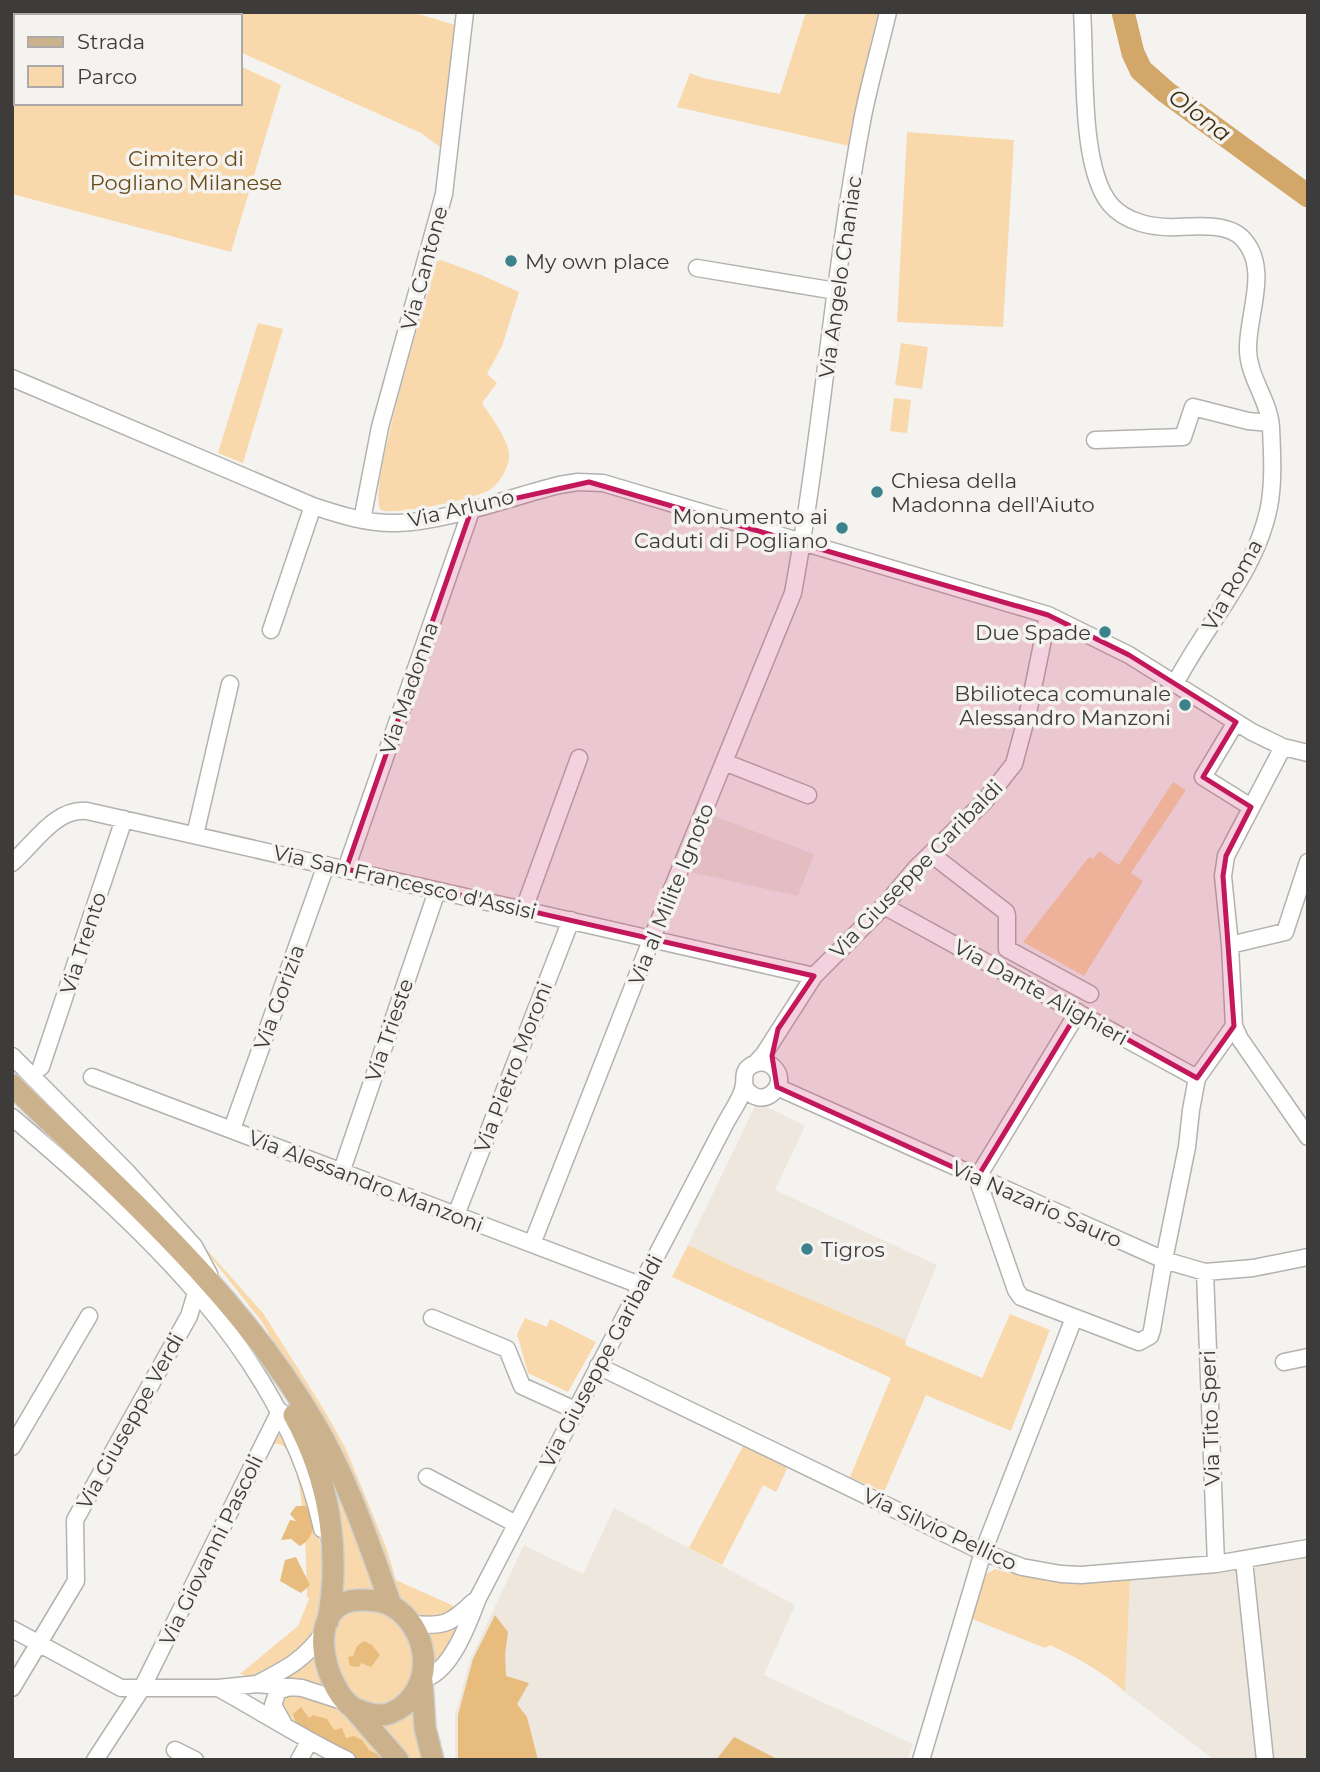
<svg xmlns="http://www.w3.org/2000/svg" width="1320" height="1772" viewBox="0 0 1320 1772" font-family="Montserrat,sans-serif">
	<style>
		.built { fill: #ede7dd }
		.green { fill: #f9d9ab }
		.forest { fill: #e7bc7d }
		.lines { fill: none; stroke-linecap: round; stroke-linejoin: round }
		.river { stroke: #d2a769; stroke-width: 23 }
		.minor-casing { stroke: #b4b2af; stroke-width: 19 }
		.major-casing { stroke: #d0d0d0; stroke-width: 24 }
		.minor { stroke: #fff; stroke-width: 16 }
		.major { stroke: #cbb28c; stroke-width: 21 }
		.marked { fill: #c2185b; fill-opacity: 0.2; stroke: #c2185b; stroke-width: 5; stroke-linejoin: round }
		.poi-dot { fill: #3b828c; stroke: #f5f3f0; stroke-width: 2.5 }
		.labels { text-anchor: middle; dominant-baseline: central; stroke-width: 7; stroke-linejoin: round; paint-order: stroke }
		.park-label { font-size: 21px; fill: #684a1b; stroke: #f5f3f0 }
		.poi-label { font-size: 21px; fill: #3d3c3b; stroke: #f5f3f0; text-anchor: start }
		.street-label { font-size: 21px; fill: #3d3c3b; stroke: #f5f3f0 }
		.water-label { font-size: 23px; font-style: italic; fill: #402e12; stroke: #f5f3f0 }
	</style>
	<rect width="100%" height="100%" fill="#f5f3f0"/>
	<!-- built -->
	<path class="built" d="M709,814L814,854L798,896L685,871Z
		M757,1102L805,1126L775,1190L937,1265L906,1340L736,1268L688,1245Z
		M614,1508L795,1605L764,1675L913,1744L907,1760H455V1715L470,1660L524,1545L583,1574Z
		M1308,1557V1760H1214L1125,1692L1130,1580L1223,1572Z"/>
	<!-- green -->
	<path class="green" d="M36,12H120L128,16H35Z
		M152,12H412L455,25L440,147L421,133L240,52V16H160Z
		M806,12H878L855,112L849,146L677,107L690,73L703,78L780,94Z
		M16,66V103H240V66L281,85L231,252L12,194V75Z
		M907,132L1014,140L1003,327L897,322Z
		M441,260L479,274L519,292L502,346L487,374L497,383L482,403C490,416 510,441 509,456C509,467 500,483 491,489C474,500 404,513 384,511L380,509C368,486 427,297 437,261Z
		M258,323L283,329L243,463L218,453Z
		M901,343L928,347L922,389L895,385Z
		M894,398L911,400L907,433L890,431Z
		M1173,782L1186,790L1131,873L1143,881L1084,976L1023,942L1089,857L1093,859L1099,851L1119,865Z
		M191,1232L263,1313L326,1413L346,1449L386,1547L396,1580L456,1607L446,1617L419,1618L400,1602L307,1399L262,1322Z
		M688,1245L736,1268L906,1340L905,1345L982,1378L1010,1314L1050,1330L1011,1431L926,1395L884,1492L850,1477L891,1378L672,1277Z
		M525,1318L547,1327L550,1319L596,1342L568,1392L528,1373L517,1334Z
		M284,1434L289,1437L318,1531L324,1569L321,1622L304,1650L262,1674L248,1676L240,1674L298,1626L309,1599L307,1596C306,1575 307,1428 271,1445L277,1436Z
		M743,1446L786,1466L787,1469L776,1492L763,1485L722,1565L689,1548Z
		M330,1478H334L379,1592L357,1591L338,1595Z
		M995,1569C1045,1583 1079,1585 1130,1580L1125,1692C1103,1672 1078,1658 1050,1645L1045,1648L972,1619L986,1574Z
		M369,1607L394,1616L415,1648V1674L402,1698L384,1709L349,1697L329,1645L342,1611Z
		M454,1626L460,1627L457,1636L430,1673L424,1631Z
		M317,1649L330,1691L271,1684Z
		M288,1693C337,1695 361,1728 393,1760H360L302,1728L281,1709L282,1698Z
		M419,1699L427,1760H404L372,1722Z"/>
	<!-- forest -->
	<path class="forest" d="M296,1506H306C317,1520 315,1538 300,1546L291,1539L281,1540L290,1520L296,1521L290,1514Z
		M296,1557L310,1585L301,1593L280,1581L285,1560Z
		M495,1615L508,1632L505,1654L506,1676L529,1683L517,1704L527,1717L538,1760H458V1715L473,1659Z
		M364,1641L372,1645L380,1655L371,1667L361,1663L359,1667L350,1666L348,1657L353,1656L357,1646Z
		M301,1707L309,1718L313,1715L327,1719L334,1730L342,1728L346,1738L354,1736L362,1740L369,1750L389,1760H360L308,1732L296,1723L293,1714Z
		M734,1737L779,1760H716Z"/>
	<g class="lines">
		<!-- river -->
		<path class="river" d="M1123,12L1133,53L1141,70L1166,92L1308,196"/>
		<!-- minor casing -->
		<g class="minor-casing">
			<path id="minor" d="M1082,12C1086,62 1079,166 1110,204C1126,223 1154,228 1177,227C1197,226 1229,223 1243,239C1270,268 1248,313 1248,347C1247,376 1269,399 1271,427C1272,453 1274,481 1269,507C1256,573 1205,625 1175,684
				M697,268L836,291
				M12,378L313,506C340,515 368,524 397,523C445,522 511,497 559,485L578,482L603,483L1048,615L1129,655L1252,732L1283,747L1308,753
				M1095,440L1183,437L1193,407L1248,421L1270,423
				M362,520L380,427L444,194L465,12
				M271,630L313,506
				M1236,722L1203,777L1251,807
				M724,762L808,795
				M195,835L230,684
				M931,854L1006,912L1007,916V949L1090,994
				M12,863C34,844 55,808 87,811L814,976
				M346,869L472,508
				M884,906L1197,1078
				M524,909L579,758
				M1230,945L1285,932L1308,862
				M1078,1012L977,1178L1016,1290L1021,1297L1139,1342L1150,1336L1152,1330L1164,1260L1187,1147L1191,1110L1197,1078L1234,1026L1230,945L1223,876L1226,856L1283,747
				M1234,1026L1240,1039L1308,1137
				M12,1056L128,1173L194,1246L209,1274
				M755,1064L764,1054L814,976L884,906L916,868L984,802L1014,764L1029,708L1048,615
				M41,1067L124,819
				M92,1077L640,1285
				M777,1087L1164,1260L1205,1272L1253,1268L1308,1257
				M12,1117C142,1228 285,1354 322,1529
				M232,1129L326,865
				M342,1170L437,891
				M456,1215L571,920
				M532,1244L652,938L793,593C822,435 833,274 863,116C870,81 880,47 888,12
				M1205,1272L1216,1564
				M432,1318L507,1349L522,1386L575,1410
				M1284,1362L1308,1357
				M598,1366L983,1552L1022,1567L1061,1574L1081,1575L1216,1564L1308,1548
				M12,1447L89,1316
				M427,1477L516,1524
				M1244,1561L1265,1760
				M412,1624C443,1627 451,1624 473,1602
				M12,1629L121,1688H218L257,1684L302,1688L345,1702
				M422,1679C450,1675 469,1622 478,1598L725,1124C731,1112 743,1097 744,1084C745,1078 743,1074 747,1069C750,1066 753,1064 757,1063C762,1062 768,1063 772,1066C794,1084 759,1115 744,1085
				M257,1684C288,1668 304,1660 325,1631
				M12,1688L76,1581L75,1520L189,1316L196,1293
				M218,1688C262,1712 303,1739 347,1760
				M283,1723L273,1705L278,1691L290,1687
				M175,1750L195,1760
				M95,1760L142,1688L280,1411
				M299,1760L309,1742
				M921,1760L983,1552L1074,1318"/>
		</g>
		<!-- major casing -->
		<g class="major-casing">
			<path id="major" d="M12,1085C120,1191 238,1292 315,1424C348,1480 369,1544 391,1605
				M294,1415C329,1478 341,1550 328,1621
				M422,1681L425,1728L433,1760
				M353,1708C361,1711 370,1715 379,1715C388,1716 396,1711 403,1706C436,1679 427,1627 392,1606C384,1601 370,1600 361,1600C304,1600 321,1684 353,1708L398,1760"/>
		</g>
		<!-- minor -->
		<use href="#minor" class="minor"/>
		<!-- major -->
		<use href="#major" class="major"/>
	</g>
	<!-- marked area -->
	<path class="marked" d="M589,482L1048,615L1129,655L1236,722L1203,777L1251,807L1226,856L1223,876L1234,1026L1197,1078L1078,1012L977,1178L777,1087L772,1056L778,1029L814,976L346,869L472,508Z"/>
	<!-- markers -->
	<g class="poi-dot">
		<circle cx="511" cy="261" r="7"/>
		<circle cx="877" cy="492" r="7"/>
		<circle cx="842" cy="528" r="7"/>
		<circle cx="1105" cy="632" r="7"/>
		<circle cx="1185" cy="705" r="7"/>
		<circle cx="807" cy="1249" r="7"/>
	</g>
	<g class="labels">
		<!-- park labels -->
		<g class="park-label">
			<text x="186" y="158">Cimitero di<tspan x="186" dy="24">Pogliano Milanese</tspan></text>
		</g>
		<!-- poi labels -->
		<g class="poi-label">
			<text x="525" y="261">My own place</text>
			<text x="891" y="480">Chiesa della<tspan x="891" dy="24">Madonna dell'Aiuto</tspan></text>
			<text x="828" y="516" text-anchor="end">Monumento ai<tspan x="828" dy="24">Caduti di Pogliano</tspan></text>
			<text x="1091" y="632" text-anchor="end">Due Spade</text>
			<text x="1171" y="693" text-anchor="end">Bbilioteca comunale<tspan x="1171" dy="24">Alessandro Manzoni</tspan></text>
			<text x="821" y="1249">Tigros</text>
		</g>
		<!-- street labels -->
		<g class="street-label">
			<text transform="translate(424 268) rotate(-75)">Via Cantone</text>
			<text transform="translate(840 277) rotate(-82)">Via Angelo Chaniac</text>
			<text transform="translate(461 508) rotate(-13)">Via Arluno</text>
			<text transform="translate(1232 585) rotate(-61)">Via Roma</text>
			<text transform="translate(409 688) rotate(-71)">Via Madonna</text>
			<text transform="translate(916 869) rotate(-46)">Via Giuseppe Garibaldi</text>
			<text transform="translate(405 882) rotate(13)">Via San Francesco d'Assisi</text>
			<text transform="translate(671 894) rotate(-68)">Via al Milite Ignoto</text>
			<text transform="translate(83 943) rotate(-72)">Via Trento</text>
			<text transform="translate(1041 992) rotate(29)">Via Dante Alighieri</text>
			<text transform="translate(279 997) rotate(-70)">Via Gorizia</text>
			<text transform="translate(389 1030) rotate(-71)">Via Trieste</text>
			<text transform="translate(513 1067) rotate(-69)">Via Pietro Moroni</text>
			<text transform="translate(366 1181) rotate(21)">Via Alessandro Manzoni</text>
			<text transform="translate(1037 1204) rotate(24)">Via Nazario Sauro</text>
			<text transform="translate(601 1361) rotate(-62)">Via Giuseppe Garibaldi</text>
			<text transform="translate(1210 1418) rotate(-92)">Via Tito Speri</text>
			<text transform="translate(130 1421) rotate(-61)">Via Giuseppe Verdi</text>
			<text transform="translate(940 1529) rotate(25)">Via Silvio Pellico</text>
			<text transform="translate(211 1550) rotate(-64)">Via Giovanni Pascoli</text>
		</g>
		<!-- water labels -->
		<g class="water-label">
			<text transform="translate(1200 115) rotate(37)">Olona</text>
		</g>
	</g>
	<!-- border -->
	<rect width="1320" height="1772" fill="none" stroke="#3d3c3b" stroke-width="28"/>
	<!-- legend -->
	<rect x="14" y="14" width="228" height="91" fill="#f5f3f0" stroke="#abaaa8" stroke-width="2"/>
	<rect x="28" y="37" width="35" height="10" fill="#cbb28c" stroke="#abaaa8" stroke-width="2"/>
	<text x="77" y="49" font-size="21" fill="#3d3c3b">Strada</text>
	<rect x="28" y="66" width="35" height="21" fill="#f9d9ab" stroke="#abaaa8" stroke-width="2"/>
	<text x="77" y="84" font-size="21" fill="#3d3c3b">Parco</text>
</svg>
